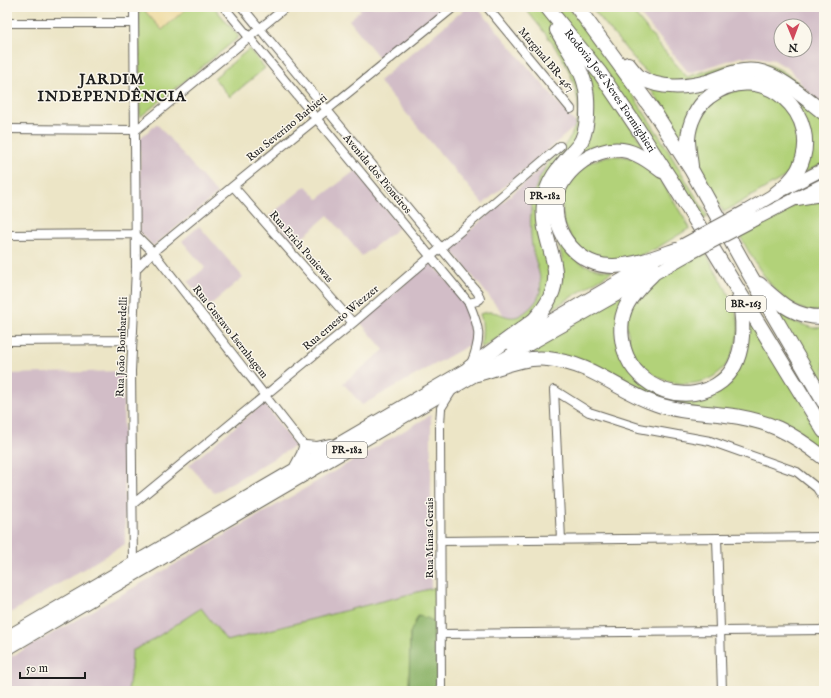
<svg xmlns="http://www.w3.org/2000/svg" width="831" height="698" viewBox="0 0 831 698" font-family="'IM FELL English',serif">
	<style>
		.industrial { fill: #d2bdc7; fill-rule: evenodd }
		.green { fill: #b2d279; stroke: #67774a }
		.forest { fill: #8db469; stroke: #546842 }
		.sand { fill: #eeda9e; stroke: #857b5d }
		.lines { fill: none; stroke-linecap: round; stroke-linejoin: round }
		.minor-casing { stroke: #656258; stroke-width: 10 }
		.primary-casing { stroke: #656258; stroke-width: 14 }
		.motorway-casing { stroke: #656258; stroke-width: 16 }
		.minor { stroke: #fff; stroke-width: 8 }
		.primary { stroke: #fff; stroke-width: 12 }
		.motorway { stroke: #fff; stroke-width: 14 }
		.primary-bridge-casing { stroke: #656258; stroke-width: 14; stroke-linecap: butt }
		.primary-bridge { stroke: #fff; stroke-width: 12 }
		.labels { text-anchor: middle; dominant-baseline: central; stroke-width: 3; stroke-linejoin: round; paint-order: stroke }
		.shield { fill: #fbf7ec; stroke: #5f5e5a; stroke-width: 1 }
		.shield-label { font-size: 10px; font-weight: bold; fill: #1c1c1c }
		.street-label { font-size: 11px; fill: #1c1c1c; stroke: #fbf7ec }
		.district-label { font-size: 15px; font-weight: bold; letter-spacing: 1px; fill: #1c1c1c; stroke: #fbf7ec }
	</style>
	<rect width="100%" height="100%" fill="#fbf7ec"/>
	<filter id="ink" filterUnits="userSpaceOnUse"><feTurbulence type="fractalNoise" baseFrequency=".025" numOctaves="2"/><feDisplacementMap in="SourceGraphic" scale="8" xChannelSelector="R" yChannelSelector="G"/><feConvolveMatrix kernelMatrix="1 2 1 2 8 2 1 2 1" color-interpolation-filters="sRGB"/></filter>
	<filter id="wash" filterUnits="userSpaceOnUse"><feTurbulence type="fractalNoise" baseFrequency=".012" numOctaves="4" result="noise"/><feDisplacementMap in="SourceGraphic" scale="16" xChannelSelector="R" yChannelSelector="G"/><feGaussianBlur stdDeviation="0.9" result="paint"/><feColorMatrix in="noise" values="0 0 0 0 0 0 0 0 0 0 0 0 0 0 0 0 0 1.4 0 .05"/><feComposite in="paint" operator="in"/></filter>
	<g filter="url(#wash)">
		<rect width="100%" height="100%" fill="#ece5c6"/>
		<!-- industrial -->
		<path class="industrial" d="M358,7H446L381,60L349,20L361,10Z
			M467,7H477L577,125L483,204L379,81Z
			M634,7H824V106L806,90L797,78L789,69L774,60L756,57H740L689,73ZM781,26H805V50H781Z
			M157,124L217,194L153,246L140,232V138Z
			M550,161L541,177L535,261L541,276V287L539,297L533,306L518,317L510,318L504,315L450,248Z
			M356,170L400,227L362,256L328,215L295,244L269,216L306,186L318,199Z
			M199,226L243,277L209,306L188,282L205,268L182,241Z
			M431,262L466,303L475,327L473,343L362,405L343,383L384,350L360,322Z
			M123,371L125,544L7,615V374Z
			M264,403L295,446L214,493L189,465Z
			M431,415V589L227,641H151L132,651L131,669L128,691H7V659L172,566Z"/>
		<!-- green -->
		<path class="green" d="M139,7H214L239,37L140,117Z
			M524,7H540L559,33L569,57L585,107L546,246L550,288L524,323L481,348C482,336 484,325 480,314C503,305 508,331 532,306C550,288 535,266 532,246C530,233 530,216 532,203C534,188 542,171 551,159C555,154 560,151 564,146C574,134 579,119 578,104C574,65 547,36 524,7Z
			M555,7H568L603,53L634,97L660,137L708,217L703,219Z
			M591,7H629L661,47L687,77C739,62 763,48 806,90L786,82L671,83L651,76L640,66Z
			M249,49L265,68L230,97L214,78Z
			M584,60L651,156C642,152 633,147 623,145C613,144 603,147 593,151C560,164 545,200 557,233C559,240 562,247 567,252C578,265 596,270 613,271L544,314C563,290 568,273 558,243C552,229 547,214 549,199C553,176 566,166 580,150C602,124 593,90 584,60Z
			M766,77L824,120V163L798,176L807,154L778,87L713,89L684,143L647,83Z
			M744,89L760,91L785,104L797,126L798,156L792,168L786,176L724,212C715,195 697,165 695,147C692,128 702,107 718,97C726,93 736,91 744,89Z
			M607,156H620L633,158L656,172L690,228L657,248L636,257L616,261L600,260L576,246L563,222L562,198L566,186L588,163Z
			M824,201V312C818,311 811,312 805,310C775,301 753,260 739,234L796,204Z
			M705,251C715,270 732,296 737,317C740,329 737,340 733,352C719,390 672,392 644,368C634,360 629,346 628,333C627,329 626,325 626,321C627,316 632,302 635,298C646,280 685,262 705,251Z
			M647,278L620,316L640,378L702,392L737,362L740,300L824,433V458L797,436L683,409L571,361L483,372Z
			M770,301L791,321L814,328L824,327V394Z
			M441,586L440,691L410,633L409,691H128L131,669L132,651L151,641L201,608L227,641Z"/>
		<!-- forest -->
		<path class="forest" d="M418,616L427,618L435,622L438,691H409L410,633Z"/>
		<!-- sand -->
		<path class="sand" d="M150,7H188L162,30L145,11Z"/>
	</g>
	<g filter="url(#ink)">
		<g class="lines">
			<!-- minor casing -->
			<g class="minor-casing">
				<path id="minor" d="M224,7L469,303C480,329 482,337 471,364
					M242,7L478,293L480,299L477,301L469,303
					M487,7L571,109
					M7,23H134
					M7,129L136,130
					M136,130L286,7
					M233,186L353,323
					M7,235L135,234L153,252L305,447
					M136,269L153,252L233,186L454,7
					M7,341L132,340
					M133,504L353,323L560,146
					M717,538L722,691
					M561,540L554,390L589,412L639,428L710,441L797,472L817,488L824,499
					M440,541L824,537
					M133,564L131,371L136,269L134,7
					M442,634L824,630
					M441,691L440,425L441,408L453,389"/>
			</g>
			<!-- primary casing -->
			<g class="primary-casing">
				<path id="primary" d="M746,211L775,194L824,169
					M750,222L824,184
					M511,344L654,261
					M295,469L303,454L305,447L317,448L330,445
					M7,637L477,363
					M7,649L477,374L689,254"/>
			</g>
			<!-- motorway casing -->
			<g class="motorway-casing">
				<g id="motorway">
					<path id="s1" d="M547,7L600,73L636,126L669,177L824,431"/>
					<path d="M577,7L655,113L692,171L750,275L824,402"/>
					<path d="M628,64C632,69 636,75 641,78C660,89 686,88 707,82C723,77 739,68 757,71C780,75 806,99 824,113"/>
					<path d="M691,166C690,157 688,148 688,139C689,123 697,106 709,97C761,56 827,116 798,170C792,180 784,187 775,194"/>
					<path d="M662,171C650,162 637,152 622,150C594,146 558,173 556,202C553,236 580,267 614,266C636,265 656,257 676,250"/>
					<path d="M797,198L815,195H824"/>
					<path d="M652,275C628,298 615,314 624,349C636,390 688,408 722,381C745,362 745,325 739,299"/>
					<path d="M759,284C780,303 794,318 824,317"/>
					<path d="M469,368L534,320C578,273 539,252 544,203C546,179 563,163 578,146C584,139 586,128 587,118C587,109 588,100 586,90C583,69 567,49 557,30"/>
					<path d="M477,374C500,368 524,356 548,359C594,364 616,390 656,404C678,412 703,412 726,415C768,420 791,432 824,458"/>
				</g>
			</g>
			<!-- minor -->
			<use href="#minor" class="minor"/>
			<!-- primary -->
			<use href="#primary" class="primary"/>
			<!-- motorway -->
			<use href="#motorway" class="motorway"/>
			<!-- primary-bridge casing -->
			<g class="primary-bridge-casing">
				<path id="primary-bridge" d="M683,245L746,211
					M689,254L750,222"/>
			</g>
			<!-- primary-bridge -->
			<use href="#primary-bridge" class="primary-bridge"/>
		</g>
	</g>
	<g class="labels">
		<!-- shield labels -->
		<g class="shield">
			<rect x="525" y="188" width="40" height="16" rx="3"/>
			<rect x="726" y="296" width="40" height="16" rx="3"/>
			<rect x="327" y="442" width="40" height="16" rx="3"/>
		</g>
		<g class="shield-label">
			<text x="545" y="196">PR-182</text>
			<text x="746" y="304">BR-163</text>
			<text x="347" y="450">PR-182</text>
		</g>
		<!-- street labels -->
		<g class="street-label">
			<text transform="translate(546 60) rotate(50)">Marginal BR-467</text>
			<text stroke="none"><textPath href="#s1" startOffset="105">Rodovia José Neves Formighieri</textPath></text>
			<text transform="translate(287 128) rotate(-39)">Rua Severino Barbieri</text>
			<text transform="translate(377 174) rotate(50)">Avenida dos Pioneiros</text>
			<text transform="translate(301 247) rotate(49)">Rua Erich Poniewas</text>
			<text transform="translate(341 318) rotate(-40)">Rua ernesto Wiezzer</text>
			<text transform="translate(230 332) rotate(52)">Rua Gustavo Isernhagem</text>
			<text transform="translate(122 347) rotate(-88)">Rua João Bombardelli</text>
			<text transform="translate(430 538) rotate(-90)">Rua Minas Gerais</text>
		</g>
		<!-- district labels -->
		<g class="district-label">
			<text x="112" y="79">JARDIM<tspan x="112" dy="17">INDEPENDÊNCIA</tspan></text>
		</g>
	</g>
	<!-- margin -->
	<rect width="831" height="698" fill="none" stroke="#fbf7ec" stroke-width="24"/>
	<!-- north arrow -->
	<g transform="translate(793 38) rotate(179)"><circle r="19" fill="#fbf7ec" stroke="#a29f99"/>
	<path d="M0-3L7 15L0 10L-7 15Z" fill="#d1495b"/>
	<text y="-6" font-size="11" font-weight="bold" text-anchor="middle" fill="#1c1c1c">N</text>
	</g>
	<!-- scale -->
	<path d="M20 672v6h65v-6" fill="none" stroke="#1c1c1c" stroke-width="2"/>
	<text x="26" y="672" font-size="12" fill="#1c1c1c" stroke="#fbf7ec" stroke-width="3" paint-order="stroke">50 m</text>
</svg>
